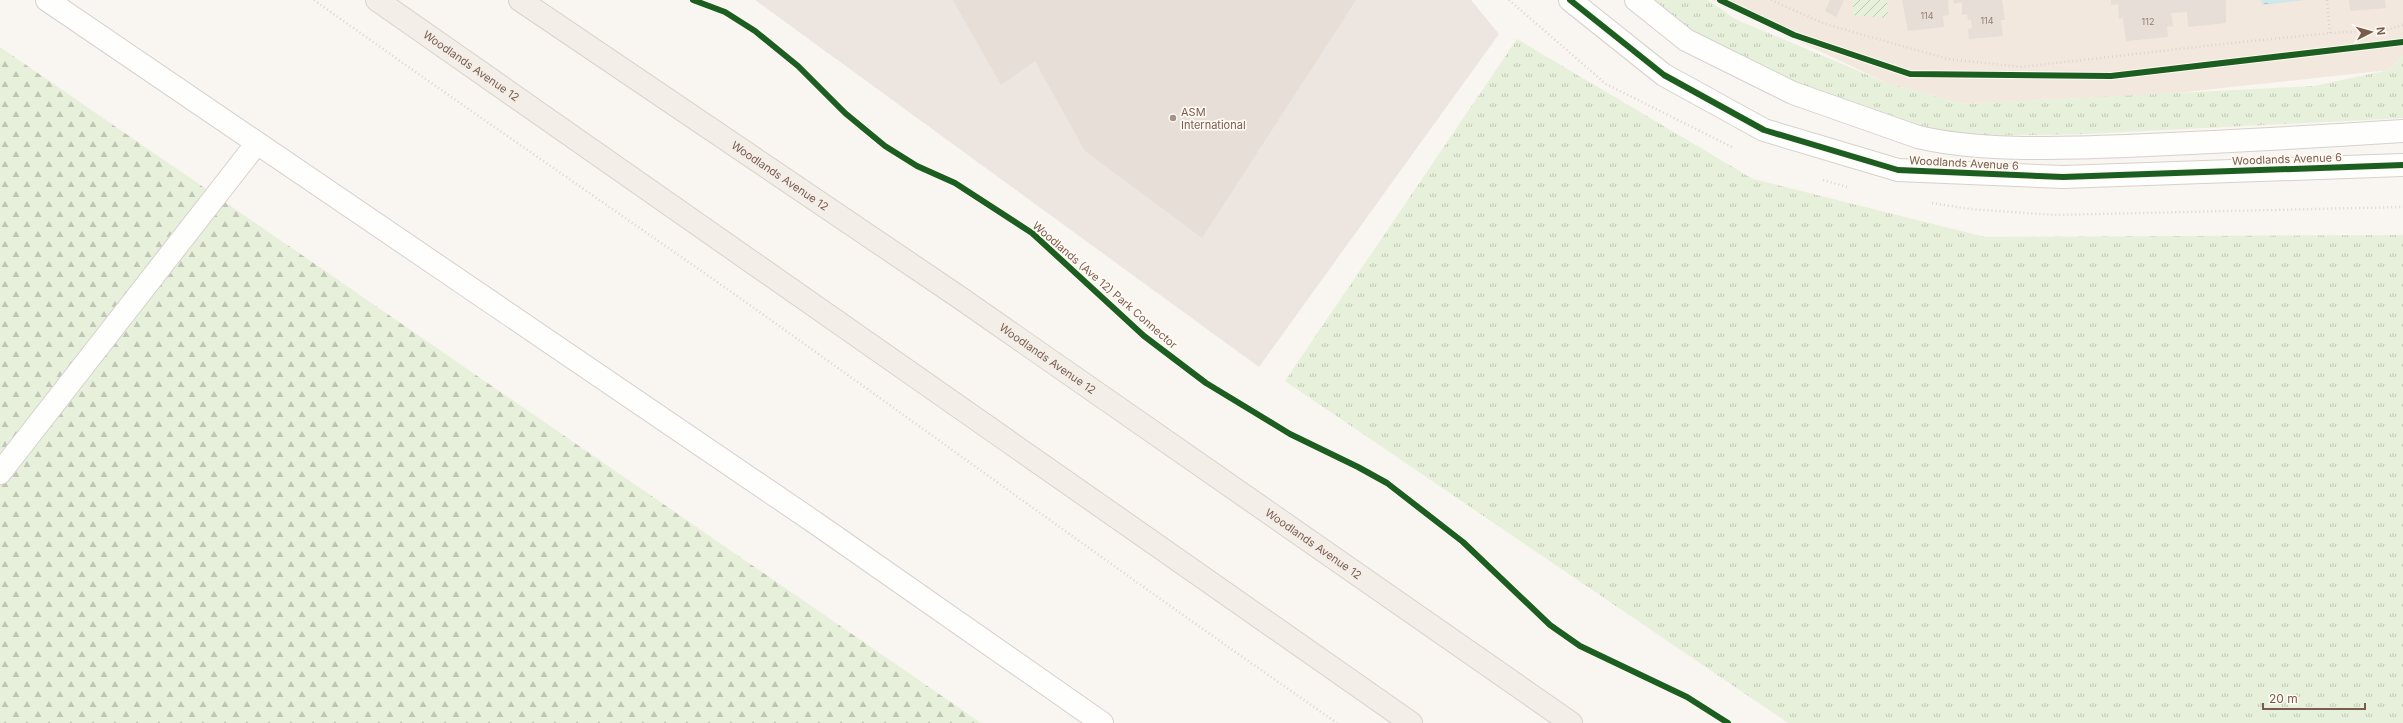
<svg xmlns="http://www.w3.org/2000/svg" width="2403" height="723" viewBox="0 0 2403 723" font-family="Inter,sans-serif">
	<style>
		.residential { fill: #f2e8de }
		.industrial { fill: #ede5e0 }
		.grass { fill: url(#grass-tufts) }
		.forest { fill: url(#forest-firs) }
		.garden { fill: url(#garden-furrows) }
		.water { fill: url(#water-ripples) }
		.building { fill: #e6ded7 }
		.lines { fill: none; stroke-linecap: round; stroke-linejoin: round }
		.minor-casing { stroke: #d7d1cb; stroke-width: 24 }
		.major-casing { stroke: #dad1cc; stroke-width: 24 }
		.path { stroke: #dcd5d0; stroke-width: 2.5; stroke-dasharray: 1 3; stroke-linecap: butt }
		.minor { stroke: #fefefd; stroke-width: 22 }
		.major { stroke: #f3eee8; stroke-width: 22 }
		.cycleway-casing { stroke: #fffaf3; stroke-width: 8 }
		.cycleway { stroke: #1b5e20; stroke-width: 6 }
		.poi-dot { fill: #a69286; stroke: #fffaf3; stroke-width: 1.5 }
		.labels { text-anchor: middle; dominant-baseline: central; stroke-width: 3.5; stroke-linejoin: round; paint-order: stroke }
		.number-label { font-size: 9px; fill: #977e72 }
		.street-label { font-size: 11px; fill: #7a5c4d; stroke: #fffaf3 }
		.poi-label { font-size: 11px; fill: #7a5c4d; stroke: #fffaf3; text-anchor: start }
	</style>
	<defs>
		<pattern id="grass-tufts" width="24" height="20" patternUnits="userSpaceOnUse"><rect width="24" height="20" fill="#e7f0db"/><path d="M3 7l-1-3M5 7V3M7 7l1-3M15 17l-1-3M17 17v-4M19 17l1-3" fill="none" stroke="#c0c6b4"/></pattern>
		<pattern id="forest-firs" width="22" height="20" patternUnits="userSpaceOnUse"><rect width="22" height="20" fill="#e7f0db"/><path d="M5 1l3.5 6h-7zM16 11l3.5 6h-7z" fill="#c0c6b4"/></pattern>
		<pattern id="garden-furrows" width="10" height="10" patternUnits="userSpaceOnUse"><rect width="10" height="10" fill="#e7f0db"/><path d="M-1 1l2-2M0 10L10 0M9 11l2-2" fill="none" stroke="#c0c6b4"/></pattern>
		<pattern id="water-ripples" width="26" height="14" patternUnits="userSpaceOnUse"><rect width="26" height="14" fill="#d0e8ea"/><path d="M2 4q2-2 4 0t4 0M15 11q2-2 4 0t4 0" fill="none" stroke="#aebfc0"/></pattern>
	</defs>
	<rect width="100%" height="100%" fill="#f9f5f0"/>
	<!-- residential -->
	<path class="residential" d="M1712,0H2403V56L2389,70L2167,94L1962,104L1887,83Z"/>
	<!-- industrial -->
	<path class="industrial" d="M755,0H1471L1499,34L1259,367Z"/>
	<!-- grass -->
	<path class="grass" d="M1647,0H1708L1735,19L1887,83L1962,104L2314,86L2389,70L2403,56V118L2085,134L1918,137L1695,37Z
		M1517,39L1753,179L1985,237L2403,235V723H1788L1285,381Z"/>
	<!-- forest -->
	<path class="forest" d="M0,47L981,723H0Z"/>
	<!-- garden -->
	<path class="garden" d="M1854,0H1887L1888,18L1852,15Z"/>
	<!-- water -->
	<path class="water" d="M2261,0H2306L2262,5Z"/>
	<!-- building -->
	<path class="building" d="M953,0H1356L1202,238L1085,151L1035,61L1001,85Z
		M1830,0H1844L1836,17L1825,11Z
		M1902,0H1948L1949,15L1943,16L1944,27L1908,31Z
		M1953,0H2002L2005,20H2001L2003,36L1969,39L1968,29L1972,28L1971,20H1968L1967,14L1962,15V2L1954,4Z
		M2111,0H2226V23L2188,27L2187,12L2171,13L2173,26L2167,27L2168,37L2126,41L2123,18L2119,19L2118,4L2111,5Z
		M2349,0H2385L2386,8L2350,11Z"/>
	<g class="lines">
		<!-- minor casing -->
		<g class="minor-casing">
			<path id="minor" d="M47,0L817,524L1102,723
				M1570,0L1664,75L1764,130L1898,170L2063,177L2403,165
				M1636,0L1686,40L1793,93L1918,137C1982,152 2061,148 2127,146C2219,142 2311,137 2403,131
				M0,473L257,143"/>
		</g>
		<!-- major casing -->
		<g class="major-casing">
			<g id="major">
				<path id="s1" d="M377,0L1411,723"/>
				<path id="s2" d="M520,0L956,295L1571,723"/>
			</g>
		</g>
		<!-- path -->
		<path class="path" d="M314,0C454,100 596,197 737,296C937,438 1135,583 1337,723
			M1509,0L1606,84L1732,147
			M1771,0L1825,24L1948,59L2021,67L2223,44L2330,33L2386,30L2403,25
			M2327,0L2330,33
			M1823,180L1847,187
			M1932,203L1970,209L2054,215L2403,207"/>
		<!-- minor -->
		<use href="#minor" class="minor"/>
		<!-- major -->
		<use href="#major" class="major"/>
		<!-- cycleway casing -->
		<g class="cycleway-casing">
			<path id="cycleway" d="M693,0L725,12L755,31L798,66L845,113L885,146L917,166L955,183L1032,233L1144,336L1206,383L1290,434L1358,467L1387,483L1463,542L1550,625L1580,646L1687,697L1728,723
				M1570,0L1664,75L1764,130L1898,170L2063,177L2403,165
				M1720,0L1794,35L1910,74L2111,76L2403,42"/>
		</g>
		<!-- cycleway -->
		<use href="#cycleway" class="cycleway"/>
	</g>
	<!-- markers -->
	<circle class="poi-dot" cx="1173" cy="118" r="4"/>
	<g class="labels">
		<!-- number labels -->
		<g class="number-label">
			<text x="1927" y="15">114</text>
			<text x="1987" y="20">114</text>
			<text x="2148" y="21">112</text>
		</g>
		<!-- street labels -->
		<g class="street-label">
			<text stroke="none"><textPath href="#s1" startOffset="115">Woodlands Avenue 12</textPath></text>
			<text transform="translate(2287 159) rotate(-2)">Woodlands Avenue 6</text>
			<text transform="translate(1964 163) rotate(3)">Woodlands Avenue 6</text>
			<text stroke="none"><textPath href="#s2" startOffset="314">Woodlands Avenue 12</textPath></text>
			<text transform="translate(1105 285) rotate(41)">Woodlands (Ave 12) Park Connector</text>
			<text stroke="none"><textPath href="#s2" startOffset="638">Woodlands Avenue 12</textPath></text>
			<text stroke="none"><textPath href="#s2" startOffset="962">Woodlands Avenue 12</textPath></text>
		</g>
		<!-- poi labels -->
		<g class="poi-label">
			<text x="1181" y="112">ASM<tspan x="1181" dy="13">International</tspan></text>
		</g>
	</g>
	<!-- north arrow -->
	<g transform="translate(2371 32) rotate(84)" stroke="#fffaf3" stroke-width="3" paint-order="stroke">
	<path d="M0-3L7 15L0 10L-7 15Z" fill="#7a5c4d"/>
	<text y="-6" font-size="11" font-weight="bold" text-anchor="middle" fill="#7a5c4d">N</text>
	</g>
	<!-- scale -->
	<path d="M2263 703v6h102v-6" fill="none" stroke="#7a5c4d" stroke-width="2"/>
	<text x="2269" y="703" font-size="12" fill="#7a5c4d" stroke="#fffaf3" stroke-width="3" paint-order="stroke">20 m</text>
</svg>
